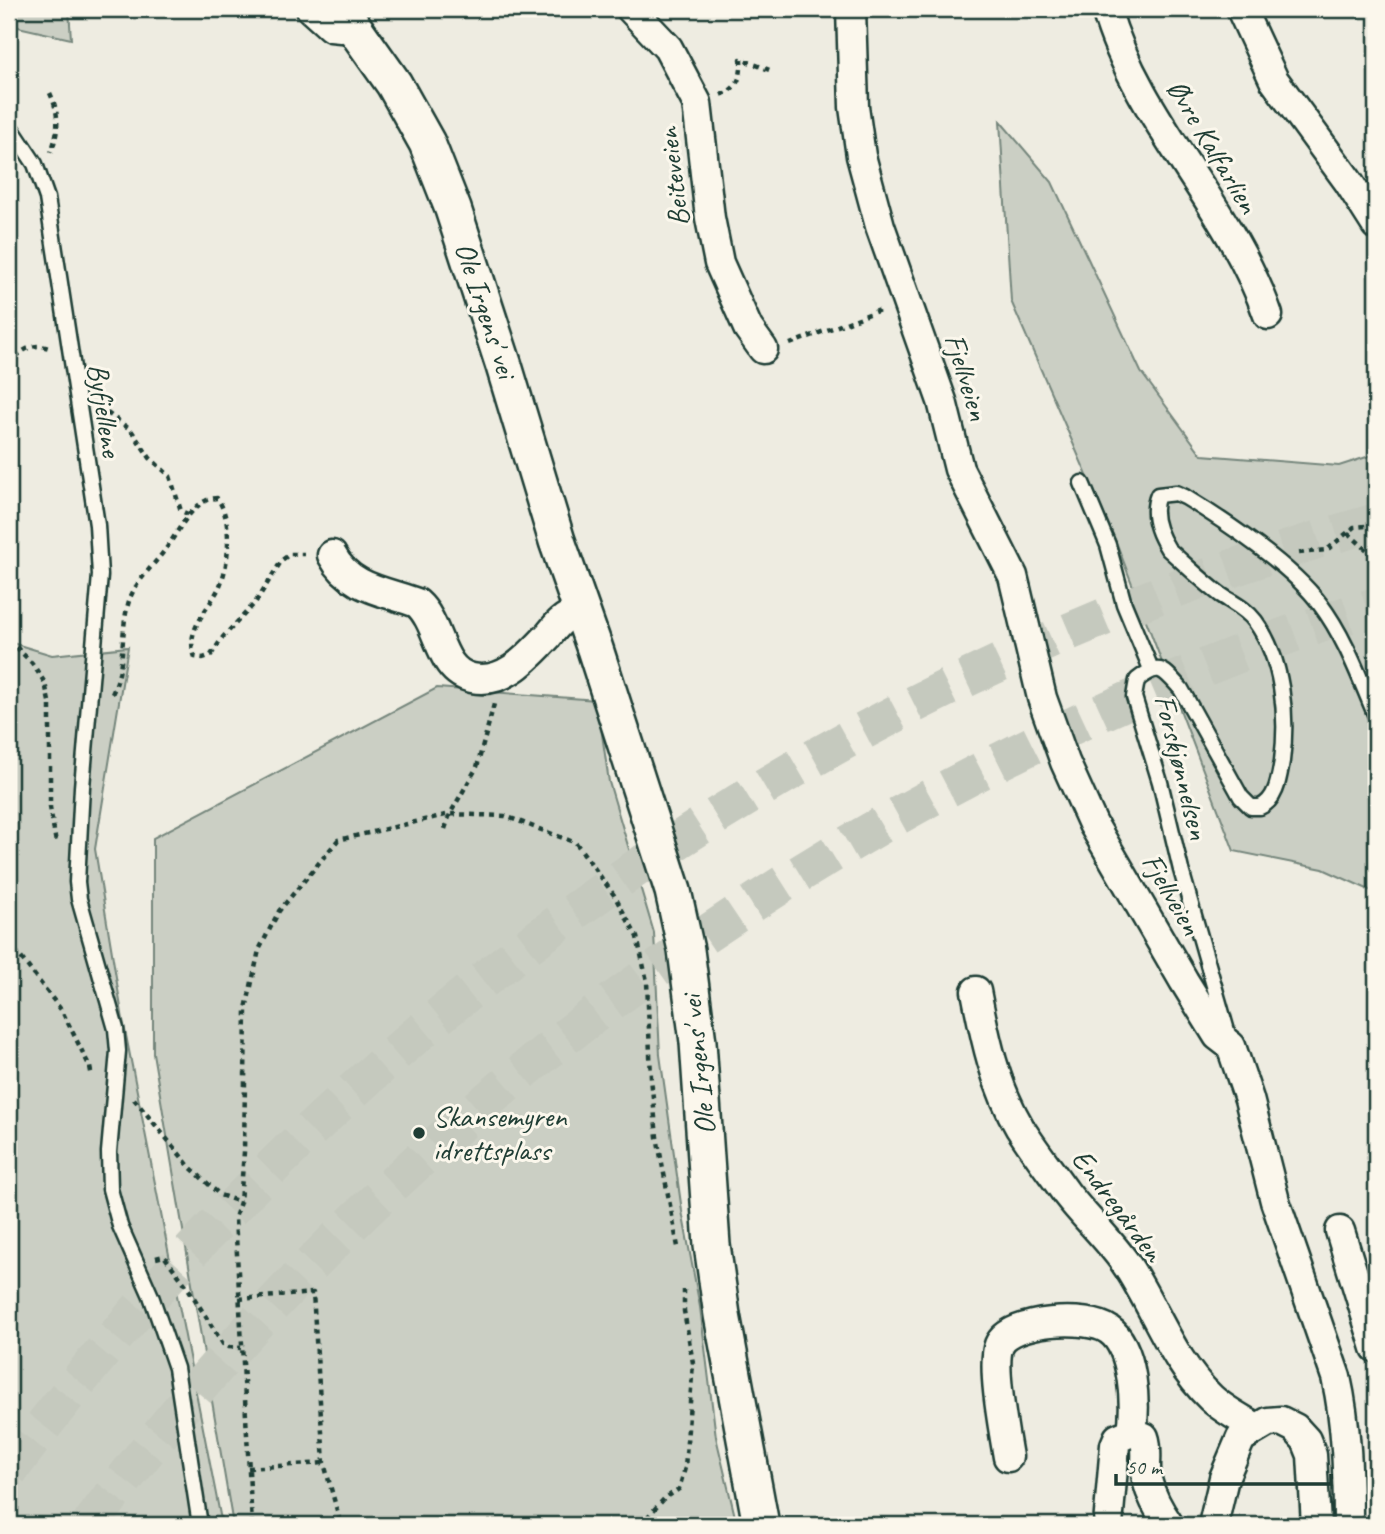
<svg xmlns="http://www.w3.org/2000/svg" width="1385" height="1534" viewBox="0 0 1385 1534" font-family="Caveat,sans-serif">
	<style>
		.green { fill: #cbcfc4; stroke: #75867c; stroke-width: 2 }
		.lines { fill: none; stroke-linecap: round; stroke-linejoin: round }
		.trunk-tunnel { stroke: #c5c9be; stroke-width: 38; stroke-dasharray: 38 19; stroke-linecap: butt }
		.service-casing { stroke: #1f3d34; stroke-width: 19 }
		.minor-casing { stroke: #1f3d34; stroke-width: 33 }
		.tertiary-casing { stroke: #1f3d34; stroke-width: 40 }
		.path { stroke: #1f3d34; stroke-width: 4.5; stroke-dasharray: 5 5; stroke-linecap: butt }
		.service { stroke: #fbf7ec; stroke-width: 14 }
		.minor { stroke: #fbf7ec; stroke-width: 28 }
		.tertiary { stroke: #fbf7ec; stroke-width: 35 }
		.poi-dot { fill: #1f3d34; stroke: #fbf7ec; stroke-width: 2.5 }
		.labels { text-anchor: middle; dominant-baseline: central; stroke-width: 6; stroke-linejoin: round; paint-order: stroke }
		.street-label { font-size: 30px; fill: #1f3d34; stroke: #fbf7ec }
		.poi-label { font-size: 30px; fill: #1f3d34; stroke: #fbf7ec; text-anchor: start }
	</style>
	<rect width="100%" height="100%" fill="#eeece1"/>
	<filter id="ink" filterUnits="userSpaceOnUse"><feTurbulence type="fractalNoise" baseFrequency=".0143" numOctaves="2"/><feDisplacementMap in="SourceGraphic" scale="14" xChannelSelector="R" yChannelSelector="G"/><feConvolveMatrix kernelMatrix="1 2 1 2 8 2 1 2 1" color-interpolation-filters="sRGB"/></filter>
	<g filter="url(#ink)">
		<!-- green -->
		<path class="green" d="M9,9H69L71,39L9,25Z
			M1000,121L1052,182L1141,372L1202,455L1339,466L1376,454V893L1323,869L1234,851L1116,542L1011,301Z
			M9,642L52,655L128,647L95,849L123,1020L222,1525H9Z
			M437,688L597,700L609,782L654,933L660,1055L682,1211L700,1307L716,1437L737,1525H233L153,1053V838Z"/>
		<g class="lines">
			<!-- trunk-tunnel -->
			<path class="trunk-tunnel" d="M9,1471C351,1009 825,682 1376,522
				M90,1525C344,1178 694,901 1083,721C1178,677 1276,636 1376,606"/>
			<!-- service casing -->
			<g class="service-casing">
				<path id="service" d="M9,125L35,164L47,198L97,525L100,575L82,787L77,882L79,899L116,1029L118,1051L109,1152L110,1189L120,1226L151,1296L176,1368L200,1525
					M1082,483L1108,545L1124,604L1151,669
					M1229,1038L1181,870L1160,782L1134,697L1137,680C1160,662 1163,669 1181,689L1241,797L1251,807H1260C1277,800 1279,777 1282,761C1288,716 1283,659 1255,621C1246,609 1233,603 1221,595C1202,581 1185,564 1168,549C1158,533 1150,514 1158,495L1176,493L1185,497C1226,522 1292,566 1320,604C1345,637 1360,679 1376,716"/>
			</g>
			<!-- minor casing -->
			<g class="minor-casing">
				<path id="minor" d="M311,9L331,27L341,28L350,22
					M631,9L668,48L697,103L710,218L719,263L748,328L763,349
					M851,9L854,107L861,156L880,226L942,401L959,469L1013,576L1042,698L1065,762L1093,824L1184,981L1218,1036L1231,1046L1249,1099L1275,1201L1336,1377C1347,1426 1348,1476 1348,1525
					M1106,9C1138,121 1230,205 1268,315
					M1241,9L1274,80L1348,181L1376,225
					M332,555C350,589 385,591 417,603C441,624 438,671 472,678C504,685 528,657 548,636C553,630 559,621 567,617C571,615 578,616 583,615
					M976,991C985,1038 995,1086 1020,1128C1034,1150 1051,1172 1066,1193C1086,1219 1110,1240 1128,1267C1156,1310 1173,1362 1211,1398C1224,1410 1240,1418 1255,1427
					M1340,1231L1376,1348
					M1132,1432L1144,1437C1149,1450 1144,1466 1147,1480C1151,1496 1160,1512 1169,1525
					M1008,1457C1004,1433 991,1365 999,1345C1010,1319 1089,1315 1109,1330C1134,1347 1136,1405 1132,1432
					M1108,1525L1115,1445L1118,1438L1132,1432
					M1213,1525L1224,1478L1241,1438L1268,1422L1281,1421L1295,1428L1306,1440L1312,1455L1316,1525"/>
			</g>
			<!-- tertiary casing -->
			<g class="tertiary-casing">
				<path id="tertiary" d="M341,9L394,84L427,143L453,209L504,366L557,541L595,649L673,891L686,950L698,1042L712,1245L722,1315L761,1525"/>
			</g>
			<!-- path -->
			<path class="path" d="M50,93C60,115 59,131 51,152
				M721,95C738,88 742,77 741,59L772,71
				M790,344L880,310
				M9,364C21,351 31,342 49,348
				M99,407L131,430L150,458L170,476L181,511L190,515
				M1348,533L1376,558
				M1299,553L1327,550L1354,527L1376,525
				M9,640L32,663L45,683L50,706V807L56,843
				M112,694C127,664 119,629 130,598C138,579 153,566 165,550C177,534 188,509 207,500C208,499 216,498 217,498C232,518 230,559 221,583C212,607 183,629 195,657L203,658L211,655L223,637L255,603L282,560L290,554H304
				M445,829L450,814L477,767L494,704
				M9,942L62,1011L90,1067L92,1077
				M134,1099L190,1167L220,1195L240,1202
				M156,1258L164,1256L186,1285L223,1344L229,1347L241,1348
				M239,1299L313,1293L324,1463L341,1525
				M248,1468L324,1463
				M252,1525L235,1218L240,1202L244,1152L246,1009L259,950L279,911L338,840L450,814L505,816L576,843L614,895L637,937L647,981L651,1078L657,1137L678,1247
				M640,1525L664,1499L679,1489L685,1468L693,1363L684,1311V1290"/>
			<!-- service -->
			<use href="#service" class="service"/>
			<!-- minor -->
			<use href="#minor" class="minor"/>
			<!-- tertiary -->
			<use href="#tertiary" class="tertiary"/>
		</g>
	</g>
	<!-- markers -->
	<circle class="poi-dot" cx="419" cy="1133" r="7"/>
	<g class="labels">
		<!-- street labels -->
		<g class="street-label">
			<text transform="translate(1213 146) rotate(59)">Øvre Kalfarlien</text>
			<text transform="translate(673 177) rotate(-97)">Beiteveien</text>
			<text transform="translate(486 310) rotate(72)">Ole Irgens' vei</text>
			<text transform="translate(967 377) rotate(73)">Fjellveien</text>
			<text transform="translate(105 410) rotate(81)">Byfjellene</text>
			<text transform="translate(1182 767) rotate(76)">Forskjønnelsen</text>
			<text transform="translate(1172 894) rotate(60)">Fjellveien</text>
			<text transform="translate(698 1065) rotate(-96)">Ole Irgens' vei</text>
			<text transform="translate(1118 1205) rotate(53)">Endregården</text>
		</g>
		<!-- poi labels -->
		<g class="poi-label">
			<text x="433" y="1116">Skansemyren<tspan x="433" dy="34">idrettsplass</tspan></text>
		</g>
	</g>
	<!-- margin -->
	<rect width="1385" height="1534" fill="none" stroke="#fbf7ec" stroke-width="35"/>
	<rect x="18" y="18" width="1350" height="1499" fill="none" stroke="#1f3d34" stroke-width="2.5" filter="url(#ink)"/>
	<!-- scale -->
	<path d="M1116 1474v10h215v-10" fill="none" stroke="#1f3d34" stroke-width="3.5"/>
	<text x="1126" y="1474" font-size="21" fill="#1f3d34" stroke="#fbf7ec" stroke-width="5" paint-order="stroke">50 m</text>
</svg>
